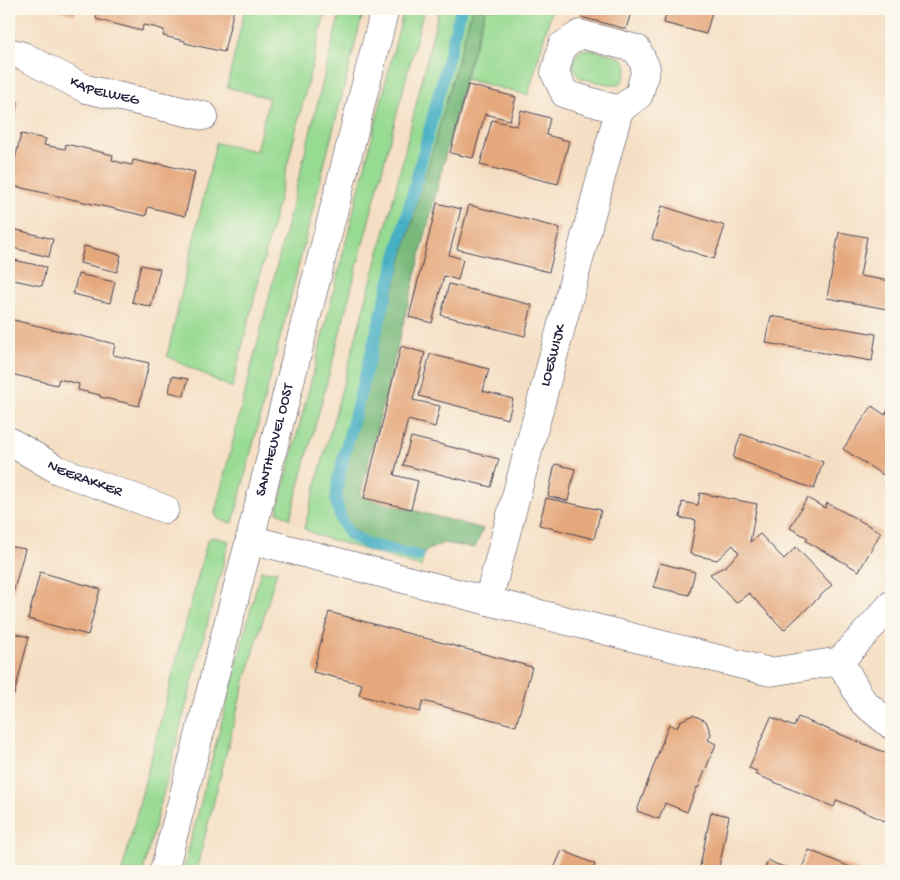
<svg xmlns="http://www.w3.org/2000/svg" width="900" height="880" viewBox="0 0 900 880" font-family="'Gochi Hand',sans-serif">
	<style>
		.green { fill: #97da92; stroke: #5c7e66 }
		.forest { fill: #79ba7c; stroke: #4e6e5c }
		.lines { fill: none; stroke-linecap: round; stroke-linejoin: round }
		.stream { stroke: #45afc4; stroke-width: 12 }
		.building { fill: #e5a87d }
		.minor-casing { stroke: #423e50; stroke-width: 29 }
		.tertiary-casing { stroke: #423e50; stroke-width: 29 }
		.minor { stroke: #fff; stroke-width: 28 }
		.tertiary { stroke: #fff; stroke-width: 28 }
		.labels { text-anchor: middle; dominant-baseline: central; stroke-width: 5; stroke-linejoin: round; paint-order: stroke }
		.street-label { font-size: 15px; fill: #22223b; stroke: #fbf7ec }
	</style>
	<rect width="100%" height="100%" fill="#fbf7ec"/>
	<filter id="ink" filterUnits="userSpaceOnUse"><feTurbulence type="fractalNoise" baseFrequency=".02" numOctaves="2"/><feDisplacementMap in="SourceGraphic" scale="10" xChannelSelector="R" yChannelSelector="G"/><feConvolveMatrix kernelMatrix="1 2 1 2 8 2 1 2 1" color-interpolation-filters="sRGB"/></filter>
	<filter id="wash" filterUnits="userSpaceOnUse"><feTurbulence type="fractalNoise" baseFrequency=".0096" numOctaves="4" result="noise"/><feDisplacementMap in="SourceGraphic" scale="20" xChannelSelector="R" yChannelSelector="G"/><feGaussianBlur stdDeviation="1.12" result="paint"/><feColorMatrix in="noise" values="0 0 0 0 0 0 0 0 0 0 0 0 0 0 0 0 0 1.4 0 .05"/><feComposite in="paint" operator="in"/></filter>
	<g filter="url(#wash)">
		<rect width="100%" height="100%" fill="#f5dfc4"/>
		<!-- green -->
		<path class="green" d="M245,9H326L232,388L167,356L216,143L256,151L269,98L227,87Z
			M341,9H364L233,523C226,521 216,521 215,513Z
			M404,9H424L331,367L290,519L282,514L277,512L314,370Z
			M439,9H472L364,395L344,475L340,503L349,526L374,543L425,552L421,567L319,536L304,529L392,204Z
			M486,9H552L528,95L465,79Z
			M587,49C597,51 610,53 619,57C632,62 626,78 619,85C612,85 584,80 579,77C571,72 573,57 579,52C582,50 584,50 587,49Z
			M213,537L229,541L143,871H122L207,541L210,538Z
			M261,570L268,572L277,570L239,703L196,871H183Z"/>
		<!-- forest -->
		<path class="forest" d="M472,9H486L466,73L360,496L483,529L475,548L443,543L424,552L374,543L349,526L340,503L344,475L364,395Z"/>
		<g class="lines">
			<!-- stream -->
			<path class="stream" d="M418,556L369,545L350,535L341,520L336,500L339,475L461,9"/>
		</g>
		<g id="blocks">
			<!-- building -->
			<path class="building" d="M54,9H76L75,15Z
				M79,9H234L224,52L185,43V41L163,36L164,30L154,27L143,25L142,31L96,19L97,14L79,10Z
				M583,9H632L626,29L581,17Z
				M667,9H713L706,34L664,23Z
				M468,85L516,97L510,120L485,114L473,158L450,153Z
				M9,100L18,102L10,138H9Z
				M521,110L550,118L546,135L569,141L558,184L480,165L492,120L517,126Z
				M21,134L46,139L44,145L54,147L65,149L66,144L113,155L112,160L122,163L132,165L133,160L156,165V163L195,172L185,216L148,207L146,216L9,185Z
				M437,203L461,209L449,255L463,259L458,280L444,276L432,323L409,317Z
				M469,205L560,228L549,272L457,249Z
				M662,206L725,226L714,259L652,239Z
				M9,228L53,239L49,257L9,247Z
				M839,232L867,237L860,276L891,281V288L887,309L827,298Z
				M84,246L121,255L117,272L80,263Z
				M9,259L46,267L42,286L9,279Z
				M141,265L160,269L151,307L132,302Z
				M78,274L115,282L110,303L73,294Z
				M449,284L532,305L525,336L441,315Z
				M771,316L876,334L872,361L766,343Z
				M9,319L115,344L113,355L149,363L139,406L100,397V395L78,390L79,384L59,379L57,385L11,374L12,369L9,368Z
				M401,346L425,353L413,400L440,406L435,427L408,420L394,475L418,481L411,509L364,498Z
				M430,354L489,369L483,391L513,399L508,419L419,396Z
				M172,376L188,379L184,396L169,392Z
				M891,405V480L843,449L872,406L885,415Z
				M741,434L823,462L814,489L754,467L755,466L733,458Z
				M411,437L499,459L491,487L403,465Z
				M555,464L575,469L568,501L548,496Z
				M700,493L757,504L750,542L760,534L784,559L796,547L832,585L784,630L749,593L736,603L710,574L726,566L739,553L733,545L717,560L690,554L696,520L680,518L682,502L698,505Z
				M546,498L601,510L594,539L539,525Z
				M807,498L825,508L827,503L881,532L859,571L806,541L808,538L790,528Z
				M9,508L16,510L9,537Z
				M9,546L25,549L9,608Z
				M660,563L695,572L689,595L654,587Z
				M40,572L100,589L88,635L28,619Z
				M329,612L532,667L516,726L423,701L420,712L359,695L362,684L313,672Z
				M9,632L29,637L14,695L9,694Z
				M693,715L706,721L711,734L708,740L716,744L698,788L697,787L687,812L665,803L659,819L637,811L669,724L677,728L680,721Z
				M771,717L794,727L798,717L891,755V806L885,821L837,800L834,807L755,774L757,771L749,768Z
				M711,812L729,816L722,853L718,871H699Z
				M562,850L595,864L592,871H553Z
				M809,850L860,871H801Z
				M768,860L776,864L796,871H764Z"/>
		</g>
	</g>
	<g filter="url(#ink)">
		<use href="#blocks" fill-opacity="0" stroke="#423e50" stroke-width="1"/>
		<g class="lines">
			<!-- minor casing -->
			<g class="minor-casing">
				<g id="minor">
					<path id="s1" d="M9,52L23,56L86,89L204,116"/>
					<path id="s2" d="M9,441L58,470L165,509"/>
					<path d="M250,539L488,601L770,672L840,661L891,605"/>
					<path id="s3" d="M488,601L619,110L639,95L646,68L637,49L580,34L562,46L555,73L565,94L619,110"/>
					<path d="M840,661L863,702L891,725"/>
				</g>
			</g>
			<!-- tertiary casing -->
			<g class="tertiary-casing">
				<g id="tertiary">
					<path id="s4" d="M164,871L250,539L385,9"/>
				</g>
			</g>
			<!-- minor -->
			<use href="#minor" class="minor"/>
			<!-- tertiary -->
			<use href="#tertiary" class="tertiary"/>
		</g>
	</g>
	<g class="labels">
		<!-- street labels -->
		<g class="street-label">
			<text stroke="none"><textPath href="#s1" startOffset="104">KAPELWEG</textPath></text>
			<text stroke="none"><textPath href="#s3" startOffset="254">LOESWIJK</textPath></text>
			<text stroke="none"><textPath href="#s4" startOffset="445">SANTHEUVEL OOST</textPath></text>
			<text stroke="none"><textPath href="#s2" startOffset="85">NEERAKKER</textPath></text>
		</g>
	</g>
	<!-- margin -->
	<rect width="900" height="880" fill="none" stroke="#fbf7ec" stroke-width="30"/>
</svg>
